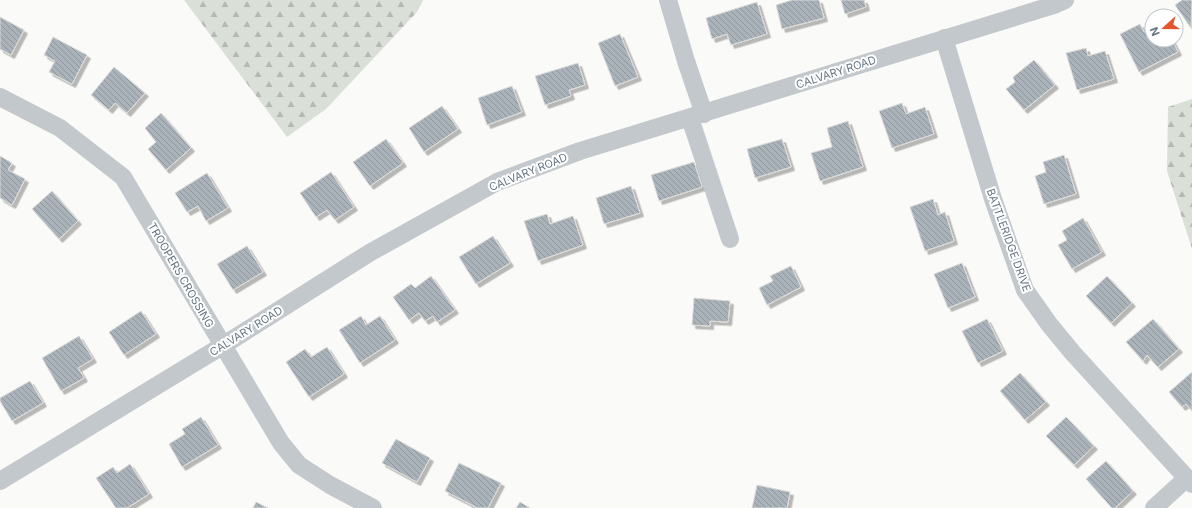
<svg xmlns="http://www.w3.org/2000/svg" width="1192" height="508" viewBox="0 0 1192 508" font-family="Inter,sans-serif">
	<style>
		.forest { fill: url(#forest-firs) }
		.building { fill: url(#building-back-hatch); stroke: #dcdcda; filter: url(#shadow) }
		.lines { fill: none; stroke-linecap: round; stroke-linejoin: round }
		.minor { stroke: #c3c8cc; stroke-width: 18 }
		.labels { text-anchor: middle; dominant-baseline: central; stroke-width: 4; stroke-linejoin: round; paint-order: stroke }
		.street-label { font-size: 11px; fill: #657683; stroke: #fff }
	</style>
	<defs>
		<pattern id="forest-firs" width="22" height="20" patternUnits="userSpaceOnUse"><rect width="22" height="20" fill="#dadfd7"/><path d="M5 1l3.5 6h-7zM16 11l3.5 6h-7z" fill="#b4b9b4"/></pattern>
		<pattern id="building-back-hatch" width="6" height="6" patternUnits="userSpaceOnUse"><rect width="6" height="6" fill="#aab3b9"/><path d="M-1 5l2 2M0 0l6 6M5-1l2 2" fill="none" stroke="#8e969c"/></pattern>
		<filter id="shadow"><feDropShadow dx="3.5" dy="3.5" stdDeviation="0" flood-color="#0004"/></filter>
	</defs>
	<rect width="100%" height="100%" fill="#fafaf8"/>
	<!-- forest -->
	<path class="forest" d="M184,0H423L417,12L326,109L287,137Z
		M1192,99V249L1167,171L1168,107Z"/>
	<!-- building -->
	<path class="building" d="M792,0H819L824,18L782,29L776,5Z
		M841,0H864L866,7L845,14Z
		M1182,0H1192L1191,28L1175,5Z
		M757,2L767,34L731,45L727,34L712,39L706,18Z
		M0,17L24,30L11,55L0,49Z
		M1140,24L1144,32L1152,28V40H1172L1178,52L1139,72L1120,34Z
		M620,34L638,77L615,86L598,43Z
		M53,37L87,55L72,84L49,72L55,61L44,55Z
		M1086,48L1088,56L1105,51L1114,79L1077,90L1066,53Z
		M1034,60L1055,85L1024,110L1006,89L1015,82L1013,77Z
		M578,63L585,85L569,90L571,96L545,105L535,76Z
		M114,67L145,93L127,113L115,103L109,110L91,95Z
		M512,86L522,112L487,125L478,98Z
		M902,103L906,114L925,107L934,134L892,148L879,111Z
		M442,106L458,129L424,152L409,128Z
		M161,113L191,148L166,170L148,149L156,142L145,128Z
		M848,121L863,167L820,181L811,153L832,147L827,128Z
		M386,139L403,163L370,186L353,162Z
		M782,139L791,167L755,178L747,149Z
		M1064,155L1076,194L1044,204L1035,176L1046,172L1043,162Z
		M0,156L12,163L8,170L25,179L12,205L0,198Z
		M694,162L702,187L659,201L651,175Z
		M331,172L354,207L335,220L327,210L316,217L300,193Z
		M207,173L228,208L206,221L198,206L187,212L175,193Z
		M631,186L640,213L604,224L596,198Z
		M52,191L78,221L59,239L32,209Z
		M933,199L938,215L945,212L954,241L925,251L910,207Z
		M547,214L550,224L573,216L583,245L538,261L524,221Z
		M1083,218L1102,252L1072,269L1058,245L1067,240L1062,231Z
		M493,236L510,263L476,284L459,257Z
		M247,246L263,272L233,290L217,264Z
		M962,263L975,297L948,308L934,274Z
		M791,266L801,287L767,305L759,288L773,281L770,276Z
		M431,276L455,310L437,322L433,316L425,321L419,313L409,320L393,297L411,284L415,288Z
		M1107,276L1132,303L1111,323L1086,296Z
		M694,298L730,301L728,322L710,321V326L692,325Z
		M141,311L156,334L124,355L109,332Z
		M361,316L366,325L380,316L395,340L360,363L339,330Z
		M987,319L1003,351L978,363L962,331Z
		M1153,319L1179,349L1158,367L1147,355L1143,361L1126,342Z
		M79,336L93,359L78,368L84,378L61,391L42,358Z
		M327,347L344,374L309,397L286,362L305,349L311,357Z
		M1192,372V411L1186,404L1182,407L1169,392Z
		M1020,373L1046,402L1025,420L1000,391Z
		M30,381L43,403L12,421L0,401V398Z
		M201,417L218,445L182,467L169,444L185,434L182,429Z
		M1066,417L1094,446L1074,465L1046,436Z
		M396,439L430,458L417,482L382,463Z
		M1106,461L1133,491L1115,508H1112L1086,479Z
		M459,463L501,483L488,508H478L445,491Z
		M130,464L149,494L127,508H116L96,478L113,467L117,473Z
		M757,485L790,492L787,508H752Z
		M256,502L268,508H253Z
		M520,502L530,508H516Z"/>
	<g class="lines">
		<!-- minor -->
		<path class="minor" d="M668,0L686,61L704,114
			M944,38L993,199L1025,290L1049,324L1072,352L1192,484
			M0,97L60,128L123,177L281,443L299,465L330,485L373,508
			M690,118L730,239
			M0,481L222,346L371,252L497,182L580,151L1054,5L1065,0
			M1154,508L1187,478"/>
	</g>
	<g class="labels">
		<!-- street labels -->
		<g class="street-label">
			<text transform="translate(836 72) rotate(-18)">CALVARY ROAD</text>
			<text transform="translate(528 172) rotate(-22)">CALVARY ROAD</text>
			<text transform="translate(1009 240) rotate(70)">BATTLERIDGE DRIVE</text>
			<text transform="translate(181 275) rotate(60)">TROOPERS CROSSING</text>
			<text transform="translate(246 331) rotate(-32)">CALVARY ROAD</text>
		</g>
	</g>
	<!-- north arrow -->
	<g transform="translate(1164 28) rotate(249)"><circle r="19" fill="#ffffff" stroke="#c1c8cd"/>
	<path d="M0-3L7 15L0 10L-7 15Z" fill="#e4572e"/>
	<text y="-6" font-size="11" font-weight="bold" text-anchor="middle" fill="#657683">N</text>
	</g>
</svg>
